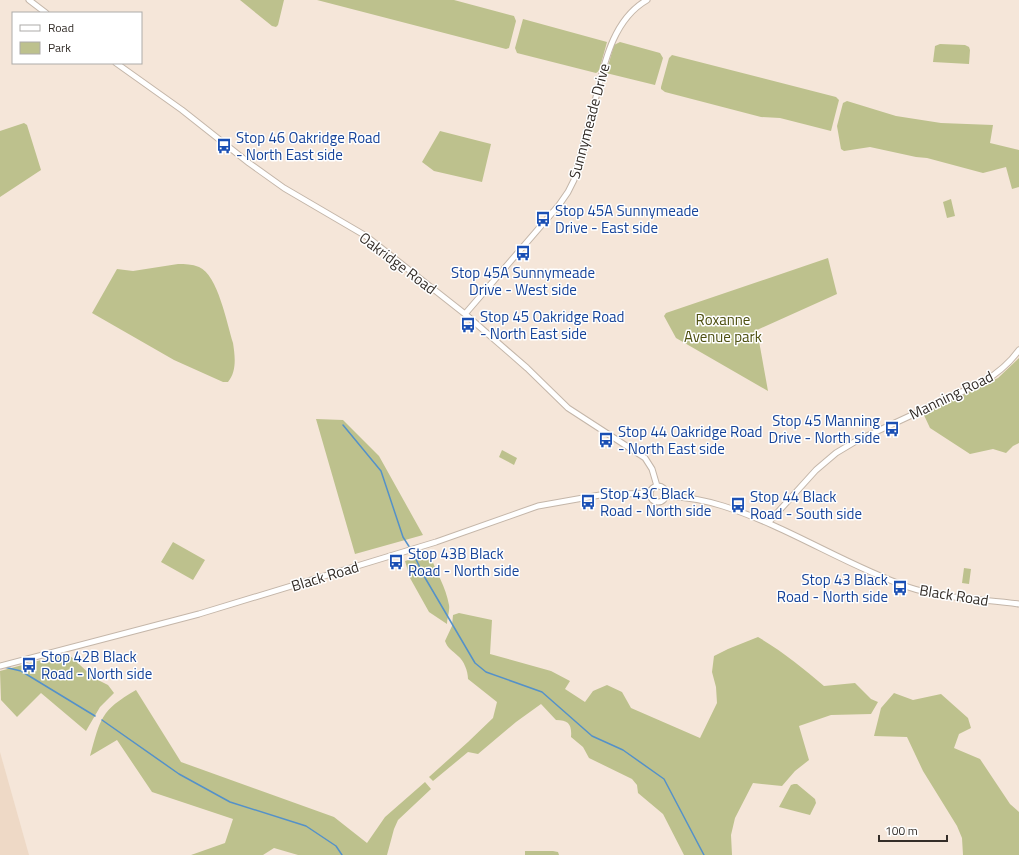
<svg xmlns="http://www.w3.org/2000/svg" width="1019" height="855" viewBox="0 0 1019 855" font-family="'Titillium Web',sans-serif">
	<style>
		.built { fill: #eed9c6 }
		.park { fill: #bdc18d }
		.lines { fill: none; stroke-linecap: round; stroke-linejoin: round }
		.stream { stroke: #5491c9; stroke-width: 1.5 }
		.secondary-casing { stroke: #c4b6a9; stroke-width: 7 }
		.secondary { stroke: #fff; stroke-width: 5 }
		.labels { text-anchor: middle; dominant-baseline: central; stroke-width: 3; stroke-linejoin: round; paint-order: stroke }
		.street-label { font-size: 15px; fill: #332d28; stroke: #fff }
		.transit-label { font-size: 15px; fill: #164399; stroke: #fff; text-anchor: start }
		.park-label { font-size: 15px; fill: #4d4f10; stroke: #fff }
	</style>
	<rect width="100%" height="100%" fill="#f5e6d9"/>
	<!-- built -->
	<path class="built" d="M0,752L29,855H0Z"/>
	<!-- park -->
	<path class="park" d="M240,0H284L278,25L276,27L272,26Z
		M317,0H454L514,16L516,21L509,48L506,49Z
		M523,19L607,42L599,71L596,73L517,53L515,48Z
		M620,42L660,53L663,58L655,85L606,73L614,45Z
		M940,44L965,45L969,47L970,50L969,64L933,62L935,46Z
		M672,55L836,97L839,100L831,131L780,118L761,117L665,92L661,89V87L669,58Z
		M847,101L896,116L941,123L993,125L990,143L1019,150V187L1012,189L1006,167L983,173L927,158L916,157L870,147L844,151L841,149L837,126L843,103Z
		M24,123L27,125L41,170L0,197V131Z
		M440,131L491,144L482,182L434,171L422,162Z
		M951,199L955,216L947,218L943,202Z
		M828,258L837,294L757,330L768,391L676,338L664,316L666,313Z
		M178,264C185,264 192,264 199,267C218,275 227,324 233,343C235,356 237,371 228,382H223L174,360L92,313L117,269L133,271Z
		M1019,358V443L1013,446L1006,453L993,449L970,454L930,428L923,413L998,378Z
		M316,419L343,420L379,456L423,535L355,554Z
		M502,450L517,458L514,465L499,457Z
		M173,542L205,560L193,580L161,562Z
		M425,555H430C436,572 446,587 449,605C450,611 447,618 447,624L429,612L410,578L405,561Z
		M964,568L971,569L969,584L962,583Z
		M459,613L492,620L490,654L551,671L570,681L565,689L585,702L593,691L607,685L622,692L631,708L700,738L717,703L716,687L712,672L714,656L728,649L758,637C782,651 803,668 824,686L855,683L871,699L878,702L871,714L831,715L799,726L809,760L795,771L782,786L753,783L735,818L731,835L732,855H684L663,814L638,793L637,785L632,779L589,758L583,747L571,737C572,725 569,720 556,720L541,704L516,722L478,754L468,752L433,781L429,777L468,742L493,718L497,702L468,679C468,671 464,661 458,656C452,650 448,649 445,641L452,626L453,615Z
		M67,653L94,678L108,685L114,693L100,707L86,731L41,693L17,717L1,700L0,671Z
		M136,690L181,762L334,817L367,843L385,817L425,782L431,789L398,820L394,829L387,855H298L274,848L263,855H191L225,843L233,819L152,792L117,740L90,756C101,718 100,711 136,690Z
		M894,693L913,700L941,694L968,718L971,728L959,734L954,748L980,759L1010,804L1019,812V855H963L962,838L957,826L923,771L907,737L874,736L881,708Z
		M794,784H797L815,799L816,803L810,815L779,807L791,785Z
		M525,851H553L558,852L559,855H525Z"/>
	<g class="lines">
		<!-- stream -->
		<path class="stream" d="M343,425L381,471L403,537L410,548
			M412,551L424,576L475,663L486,672L542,692L592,736L623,750L664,779L704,855
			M4,667L21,671L95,716
			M102,720L179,774L230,802L306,826L336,846L342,855"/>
		<!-- secondary casing -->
		<g class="secondary-casing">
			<path id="secondary" d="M29,0L46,13
				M116,63L182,110L249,163L284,188L366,236L465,314L527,368L568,408L645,458L652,469L657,486
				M465,314L559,205L568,192L574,180C580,156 587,133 593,109C603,71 610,21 647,0
				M650 494a8 8 0 1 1 16 0a8 8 0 1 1-16 0Z
				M666,496C685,497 704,500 723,506C787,526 845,565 908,587C943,599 983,599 1019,604
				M768,523L816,470L836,453L856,441L983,382C998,373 1009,364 1019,350
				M0,666L199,614L436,542L538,506L600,495L650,493"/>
		</g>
		<!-- secondary -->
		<use href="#secondary" class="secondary"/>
	</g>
	<!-- icons -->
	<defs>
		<g id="bus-bare" transform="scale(1.2)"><path d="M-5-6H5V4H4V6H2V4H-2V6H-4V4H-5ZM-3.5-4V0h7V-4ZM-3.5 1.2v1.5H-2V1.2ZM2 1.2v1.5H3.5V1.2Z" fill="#1a4fb4" stroke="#fff" stroke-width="2.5" paint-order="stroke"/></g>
	</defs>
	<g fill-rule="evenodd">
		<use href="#bus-bare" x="224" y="146"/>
		<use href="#bus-bare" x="543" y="219"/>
		<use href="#bus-bare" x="523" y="253"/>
		<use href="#bus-bare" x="468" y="325"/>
		<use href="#bus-bare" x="892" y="429"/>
		<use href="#bus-bare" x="606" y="440"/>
		<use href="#bus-bare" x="588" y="502"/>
		<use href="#bus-bare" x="738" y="505"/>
		<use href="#bus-bare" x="396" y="562"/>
		<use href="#bus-bare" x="900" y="588"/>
		<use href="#bus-bare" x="29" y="665"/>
	</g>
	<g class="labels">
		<!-- street labels -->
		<g class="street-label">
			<text transform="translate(589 121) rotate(-75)">Sunnymeade Drive</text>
			<text transform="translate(398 263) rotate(37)">Oakridge Road</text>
			<text transform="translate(951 395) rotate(-26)">Manning Road</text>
			<text transform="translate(325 576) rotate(-17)">Black Road</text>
			<text transform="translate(954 595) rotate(9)">Black Road</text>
		</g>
		<!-- transit labels -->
		<g class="transit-label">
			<text x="236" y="137">Stop 46 Oakridge Road<tspan x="236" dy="17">- North East side</tspan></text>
			<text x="555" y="210">Stop 45A Sunnymeade<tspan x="555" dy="17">Drive - East side</tspan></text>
			<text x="523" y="272" text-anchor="middle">Stop 45A Sunnymeade<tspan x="523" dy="17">Drive - West side</tspan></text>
			<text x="480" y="316">Stop 45 Oakridge Road<tspan x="480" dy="17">- North East side</tspan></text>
			<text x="880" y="420" text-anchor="end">Stop 45 Manning<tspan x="880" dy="17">Drive - North side</tspan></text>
			<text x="618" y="431">Stop 44 Oakridge Road<tspan x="618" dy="17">- North East side</tspan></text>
			<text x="600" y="493">Stop 43C Black<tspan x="600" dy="17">Road - North side</tspan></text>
			<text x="750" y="496">Stop 44 Black<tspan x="750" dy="17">Road - South side</tspan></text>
			<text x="408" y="553">Stop 43B Black<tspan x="408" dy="17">Road - North side</tspan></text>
			<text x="888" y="579" text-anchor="end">Stop 43 Black<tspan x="888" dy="17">Road - North side</tspan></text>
			<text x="41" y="656">Stop 42B Black<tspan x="41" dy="17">Road - North side</tspan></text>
		</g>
		<!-- park labels -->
		<g class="park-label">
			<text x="723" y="319">Roxanne<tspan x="723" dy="17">Avenue park</tspan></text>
		</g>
	</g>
	<!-- legend -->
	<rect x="12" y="12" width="130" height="52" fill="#ffffff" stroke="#adaba9"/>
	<rect x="20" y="25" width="20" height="6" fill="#ffffff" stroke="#adaba9"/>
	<text x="48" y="32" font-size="12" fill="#332d28">Road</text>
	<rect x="20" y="42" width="20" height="12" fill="#bdc18d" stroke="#adaba9"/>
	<text x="48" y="52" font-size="12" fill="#332d28">Park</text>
	<!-- scale -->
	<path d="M879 835v6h68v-6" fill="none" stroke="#332d28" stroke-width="2"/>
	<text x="885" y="835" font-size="12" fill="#332d28" stroke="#ffffff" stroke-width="3" paint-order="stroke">100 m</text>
</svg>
